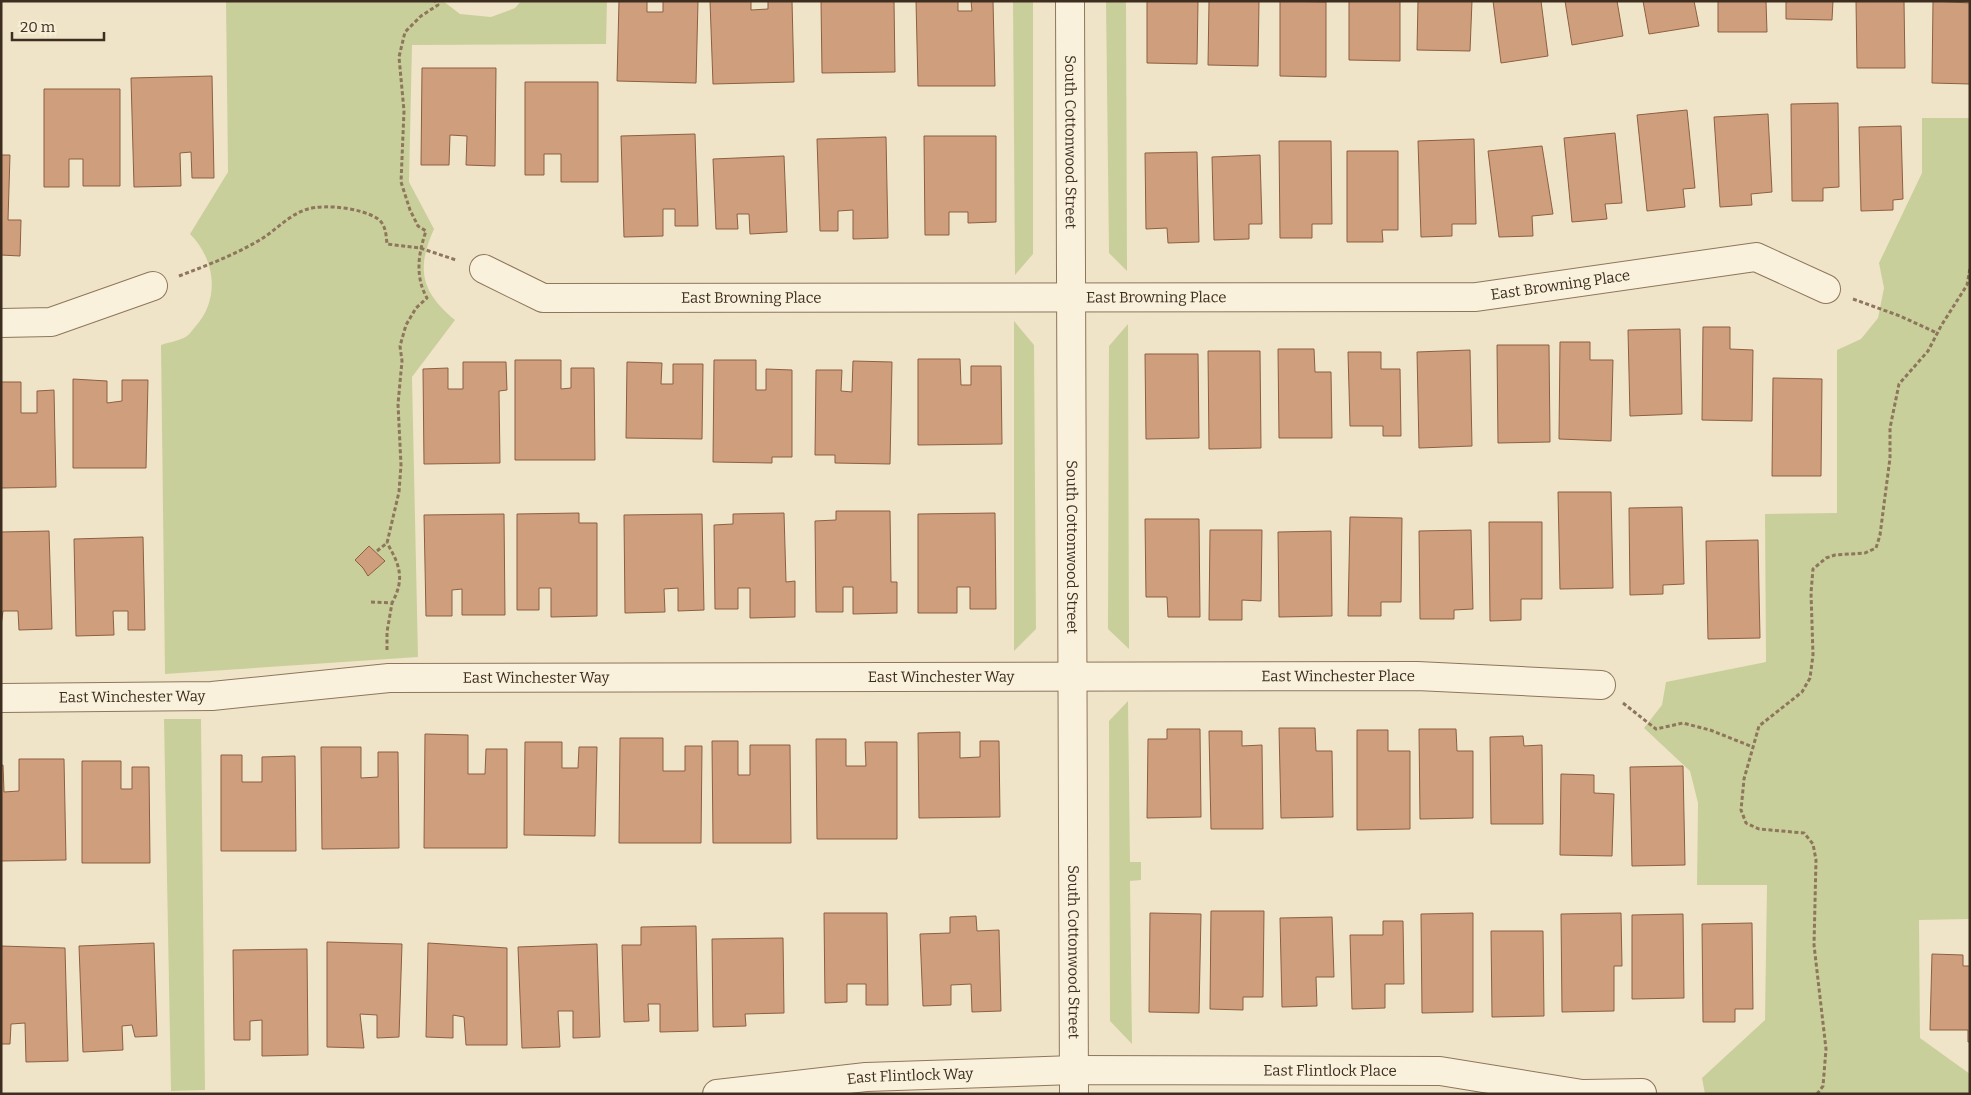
<svg xmlns="http://www.w3.org/2000/svg" width="1971" height="1095" viewBox="0 0 1971 1095" font-family="Bitter,serif">
	<style>
		.green { fill: #c9cf9b }
		.building { fill: #cf9f7d; stroke: #8d5f41 }
		.lines { fill: none; stroke-linecap: round; stroke-linejoin: round }
		.minor-casing { stroke: #8d765c; stroke-width: 30 }
		.path { stroke: #8d765c; stroke-width: 3; stroke-dasharray: 4 2.5; stroke-linecap: butt }
		.minor { stroke: #faf1dc; stroke-width: 28 }
		.labels { text-anchor: middle; dominant-baseline: central; stroke-width: 4; stroke-linejoin: round; paint-order: stroke }
		.street-label { font-size: 15px; fill: #3d2e20; stroke: #f7eed8 }
	</style>
	<rect width="100%" height="100%" fill="#f0e4c8"/>
	<!-- green -->
	<path class="green" d="M226,1H443L460,14L491,17L515,8L521,1H607L606,44L412,45L409,182L434,229C416,269 421,292 455,320L412,377L418,657L165,674L161,345C169,342 180,341 187,336C190,334 192,330 195,327C220,300 216,260 190,234L228,172Z
		M1013,1H1033V254L1015,275Z
		M1106,1H1126L1127,271L1109,253Z
		M1922,118H1970V919L1919,920L1920,1038L1970,1074V1094H1705L1702,1078L1765,1020L1767,885H1697L1698,803L1690,771L1644,728L1662,705L1666,682L1766,662L1765,514L1837,513V350L1861,339L1878,318L1884,288L1879,263L1922,173Z
		M1014,321L1034,345L1036,629L1014,651Z
		M1128,324L1129,649L1108,629L1109,346Z
		M1128,701L1130,862H1141V880L1130,881L1132,1044L1110,1021L1109,721Z
		M164,719H201L205,1090L171,1091Z"/>
	<!-- building -->
	<path class="building" d="M619,1H647V12H663V1H698L696,83L617,81Z
		M710,1H751V10L768,9V1H792L794,82L713,84Z
		M821,1H894L895,72L822,73Z
		M916,1H958V11H972L971,1H993L995,86H918Z
		M1147,1H1198L1197,64L1147,63Z
		M1209,1H1259L1258,66L1208,65Z
		M1280,1L1326,2V77L1280,76Z
		M1349,1H1400V61L1349,60Z
		M1418,1H1472L1470,51L1417,50Z
		M1493,1H1541L1548,56L1501,63Z
		M1565,1H1617L1623,36L1572,45Z
		M1643,1H1694L1699,26L1649,34Z
		M1718,1H1766L1767,32H1718Z
		M1786,1H1833L1832,20L1786,19Z
		M1856,1H1904L1905,68H1857Z
		M1933,1L1970,3V84L1932,83Z
		M422,68H496L495,166L466,165L467,136L450,135L449,165H421Z
		M212,76L214,178H192L191,152L180,153L181,186L134,187L131,78Z
		M525,82H598V182H561V154H544V175H525Z
		M44,89H120V186H83V159H69V187H44Z
		M1838,103L1839,187L1823,188V201H1792L1791,104Z
		M1687,110L1695,188L1683,189L1685,207L1647,211L1637,115Z
		M1768,114L1772,192L1751,194L1752,205L1720,207L1714,117Z
		M1901,126L1903,199L1893,200V210L1861,211L1859,127Z
		M1615,133L1622,203L1605,204L1607,219L1572,222L1564,138Z
		M695,134L698,226H675V209H663V236L624,237L621,136Z
		M924,136H996V222L968,223V212H949V235H925Z
		M886,137L888,238L853,239V210L838,211V231H820L817,139Z
		M1474,139L1476,224H1452V236L1421,237L1418,141Z
		M1279,141H1331L1332,224H1312V238H1280Z
		M1542,146L1553,214L1532,216L1533,236L1499,237L1488,151Z
		M1347,151H1398V230H1382L1383,242H1347Z
		M1197,152L1199,242L1168,243L1167,228L1146,229L1145,153Z
		M1,155H10L8,220H21L20,256L1,255Z
		M1260,155L1262,224H1249V239L1214,240L1212,157Z
		M784,156L787,232L750,234L749,214H737L738,229H716L713,159Z
		M1703,327H1730V349L1753,350L1752,421L1702,420Z
		M1680,329L1682,414L1630,416L1628,330Z
		M1560,342H1590V360H1613L1611,441L1559,439Z
		M1497,345H1549L1550,442L1498,443Z
		M1278,349H1314L1315,372H1331L1332,438H1279Z
		M1470,350L1472,446L1419,448L1417,352Z
		M1208,351H1260L1261,448L1209,449Z
		M1348,352H1381V369H1400L1401,436H1383V426H1350Z
		M1145,354H1198L1199,438L1146,439Z
		M918,359H960L961,385H971V366H1001L1002,444L918,445Z
		M515,360H561V389L571,388V368H594L595,460H515Z
		M714,360H756V390H766V369L792,370V457H772V463L713,462Z
		M853,361L892,362L890,464L835,463V455H815L816,370H842L841,391L852,392Z
		M463,362H506L507,390L499,391L500,463L424,464L423,369L448,368V389H463Z
		M627,362L662,363L661,384H673V364H703L702,439L626,438Z
		M1773,378L1822,379L1821,476H1772Z
		M73,379L107,381V403L122,401V380H148L146,468H73Z
		M1,382H21V413H37V391L54,390L56,487L1,488Z
		M1558,492H1611L1613,588L1560,589Z
		M1682,507L1684,584L1663,585V594L1630,595L1629,508Z
		M836,511H890L891,582H897V613L853,614V587H843V612H816L815,521L836,520Z
		M579,513V523H597V616L551,617V588H539V610H517V514Z
		M784,513L786,582L795,581V617L750,618V588H738V609H715L714,525L733,524V514Z
		M995,513L996,609H970V587H957V613H918V514Z
		M504,514L505,615H462V589L452,590V616H426L424,515Z
		M702,514L704,610L678,611V588L664,589L665,612L625,613L624,515Z
		M1350,517L1402,518L1401,602H1381V616H1348Z
		M1145,519H1199L1200,617H1168L1167,597H1146Z
		M1489,522H1542V599H1521V620L1490,621Z
		M1210,530H1262L1261,601L1242,600V620H1209Z
		M1471,530L1473,609L1454,610V619H1420L1419,531Z
		M49,531L52,629L19,630L18,611H3L1,626V532Z
		M1331,531L1332,616L1279,617L1278,532Z
		M143,537L145,630H128V611H113L114,635L76,636L74,539Z
		M1758,540L1760,638L1708,639L1706,541Z
		M369,546L385,561L368,576L363,568L355,560Z
		M1279,728H1315L1316,751H1332L1333,817L1281,818Z
		M1167,729H1200L1201,817L1147,818L1148,739H1167Z
		M1419,729H1456L1457,751H1473V818L1420,819Z
		M1357,730H1388V751H1410V829L1357,830Z
		M1209,731H1242V746L1262,745L1263,829H1211Z
		M960,732V758L980,757V741H999L1000,817L919,818L918,733Z
		M425,734L468,735V774H485L486,749H507V848H424Z
		M1523,736L1524,746L1542,745L1543,824H1491L1490,737Z
		M620,738H663V771H685V746H702L701,843H619Z
		M816,739H846V766H866L865,742H897V839H817Z
		M712,741H738V775H750V745H790L791,843H713Z
		M525,742H562V768H578L579,747H597L595,836L524,835Z
		M321,747H361V778L378,777V752H398L399,848L322,849Z
		M221,755H242V782H262V757L295,756L296,851H221Z
		M19,759H64L66,860L1,861V765H3L4,792L19,791Z
		M82,761H121V789H132V767H149L150,863H82Z
		M1683,766L1685,865L1632,866L1630,767Z
		M1561,774L1594,775V793L1614,794L1612,856L1560,855Z
		M1211,911H1264L1263,997H1243V1010L1210,1009Z
		M824,913H887L888,1005H866V984H847V1002L825,1003Z
		M1150,913L1201,914L1199,1013L1149,1012Z
		M1473,913V1012L1422,1013L1421,914Z
		M1621,913L1622,966H1614V1011L1562,1012L1561,914Z
		M1683,914L1684,998L1632,999V915Z
		M976,916L977,931L999,930L1001,1011L972,1012L971,984L951,985V1005L923,1006L920,934L950,933V917Z
		M1332,917L1334,977H1316L1317,1006L1282,1007L1280,918Z
		M1383,921H1403L1404,984H1385V1008L1352,1009L1350,935H1383Z
		M1752,923L1753,1009H1735V1022H1703L1702,924Z
		M696,926L698,1031L660,1032V1004H648L649,1021L624,1022L622,945H641V927Z
		M1491,931H1543L1544,1016L1492,1017Z
		M783,938L784,1013L745,1014L746,1026L713,1027L712,939Z
		M327,942L402,944L399,1037L377,1038V1015L360,1014L364,1048L327,1047Z
		M154,943L157,1036L135,1037L132,1025L122,1026L123,1050L83,1052L79,946Z
		M428,943L507,948V1045H466L464,1017L453,1015V1038L426,1037Z
		M597,944L600,1037L573,1038V1011H558L560,1047L522,1048L518,947Z
		M1,946L65,948L68,1061L26,1062L25,1023L11,1024L10,1044H1Z
		M307,949L308,1055L262,1056V1020L250,1021V1040H234L233,950Z
		M1932,954L1963,955V966H1970V1042H1968V1030H1930Z"/>
	<g class="lines">
		<!-- minor casing -->
		<g class="minor-casing">
			<g id="minor">
				<path id="s1" d="M1070,1L1074,1094"/>
				<path id="s2" d="M484,269L543,298L1476,297L1756,257L1826,289"/>
				<path d="M1,323L51,322L153,286"/>
				<path id="s3" d="M1,698L212,696L389,678L1417,676L1601,685"/>
				<path id="s4" d="M717,1094L866,1077L1074,1070L1440,1071L1582,1094"/>
				<path d="M1584,1094L1642,1093"/>
			</g>
		</g>
		<!-- path -->
		<path class="path" d="M179,276C208,265 237,254 263,238C277,229 290,214 308,209C326,204 362,208 378,219C386,225 386,235 387,244L420,248L456,260
			M1853,299L1900,316L1937,333
			M377,551L387,543L399,492L401,465L398,404L402,361L400,346L406,325L416,308L427,298C415,277 418,254 426,231L418,226L410,210L401,182L404,111L399,57L405,32L421,16L438,5L435,1
			M371,602L392,603C405,579 400,565 387,543
			M387,650V632L392,603
			M1623,703L1656,729L1683,723L1710,730L1753,747
			M1817,1094L1823,1086L1826,1049L1814,945L1816,860L1813,844L1804,833L1759,829L1746,823L1741,810L1744,779L1759,726L1802,692L1810,678L1813,655L1811,593L1813,569L1826,558L1835,555L1865,553L1876,548L1880,535L1890,458V428L1899,384L1928,351L1941,326L1967,285L1970,268"/>
		<!-- minor -->
		<use href="#minor" class="minor"/>
	</g>
	<g class="labels">
		<!-- street labels -->
		<g class="street-label">
			<text stroke="none"><textPath href="#s1" startOffset="141">South Cottonwood Street</textPath></text>
			<text stroke="none"><textPath href="#s2" startOffset="1084">East Browning Place</textPath></text>
			<text stroke="none"><textPath href="#s2" startOffset="274">East Browning Place</textPath></text>
			<text stroke="none"><textPath href="#s2" startOffset="679">East Browning Place</textPath></text>
			<text stroke="none"><textPath href="#s1" startOffset="546">South Cottonwood Street</textPath></text>
			<text stroke="none"><textPath href="#s3" startOffset="941">East Winchester Way</textPath></text>
			<text stroke="none"><textPath href="#s3" startOffset="1338">East Winchester Place</textPath></text>
			<text stroke="none"><textPath href="#s3" startOffset="536">East Winchester Way</textPath></text>
			<text stroke="none"><textPath href="#s3" startOffset="131">East Winchester Way</textPath></text>
			<text stroke="none"><textPath href="#s1" startOffset="951">South Cottonwood Street</textPath></text>
			<text stroke="none"><textPath href="#s4" startOffset="614">East Flintlock Place</textPath></text>
			<text stroke="none"><textPath href="#s4" startOffset="194">East Flintlock Way</textPath></text>
		</g>
	</g>
	<!-- border -->
	<rect width="1971" height="1095" fill="none" stroke="#3d2e20" stroke-width="5"/>
	<!-- scale -->
	<path d="M12 32v8h92v-8" fill="none" stroke="#3d2e20" stroke-width="2.5"/>
	<text x="20" y="32" font-size="15" fill="#3d2e20" stroke="#f7eed8" stroke-width="4" paint-order="stroke">20 m</text>
</svg>
